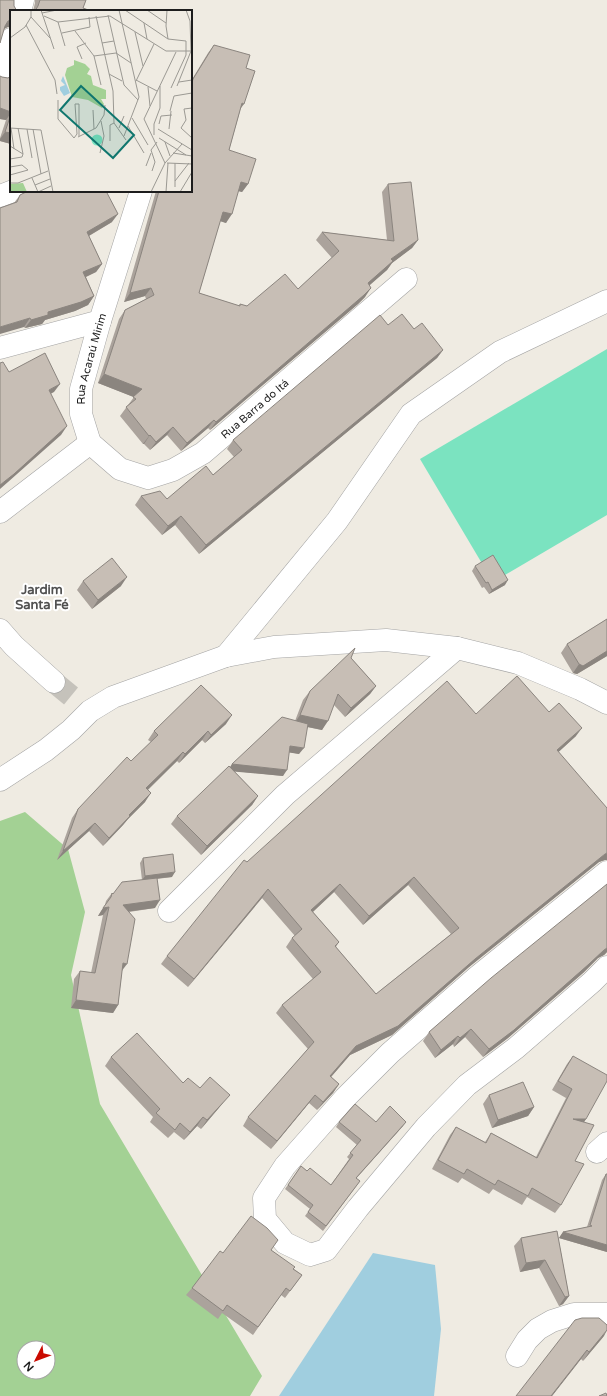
<svg xmlns="http://www.w3.org/2000/svg" width="607" height="1396" viewBox="0 0 607 1396" font-family="'Varela Round',sans-serif">
	<style>
		.forest { fill: #a3d194; fill-rule: evenodd }
		.pitch { fill: #7be3c0 }
		.water { fill: #a0cedf }
		.lines { fill: none; stroke-linecap: round; stroke-linejoin: round }
		.minor-tunnel { stroke: #c5c2bb; stroke-width: 22; stroke-dasharray: 22 11; stroke-linecap: butt }
		.minor-casing { stroke: #a4a4a4; stroke-width: 23 }
		.minor { stroke: #fff; stroke-width: 22 }
		.wall { fill: #aba39c; fill-rule: evenodd }
		.shaded-wall { fill: #8b857f }
		.building { fill: #c7beb5; stroke: #8b857f; fill-rule: evenodd }
		.labels { text-anchor: middle; dominant-baseline: central; stroke-width: 4; stroke-linejoin: round; paint-order: stroke }
		.street-label { font-size: 11px; fill: #1d1d1d; stroke: #fff }
		.quarter-label { font-size: 13px; font-weight: bold; fill: #505050; stroke: #fff }
		.inset-road { fill: none; stroke: #9b9993; stroke-width: 1 }
		.view { fill: #0f766e; fill-opacity: 0.15; stroke: #0f766e; stroke-width: 2 }
		.inset-edge { fill: none; stroke: #1d1d1d; stroke-width: 2 }
	</style>
	<rect width="100%" height="100%" fill="#efebe2"/>
	<!-- forest -->
	<path class="forest" d="M25,812L68,849L85,912L71,975L100,1104L262,1376L250,1396H0V821ZM24,1348H48V1372H24Z"/>
	<!-- pitch -->
	<path class="pitch" d="M607,349V515L493,582L420,459Z"/>
	<!-- water -->
	<path class="water" d="M373,1253L435,1265L441,1329L434,1396H279Z"/>
	<g class="lines">
		<!-- minor-tunnel -->
		<path class="minor-tunnel" d="M54,682L76,700"/>
		<!-- minor casing -->
		<g class="minor-casing">
			<g id="minor">
				<path d="M20,11L23,0"/>
				<path d="M0,74L11,39"/>
				<path d="M0,196L13,191"/>
				<path d="M0,348L100,321"/>
				<path id="s1" d="M90,443L120,469L148,478L173,470L203,453L406,279"/>
				<path id="s2" d="M90,443L81,414V389L100,321L141,191"/>
				<path d="M0,512L90,443"/>
				<path d="M0,630L14,646L54,682"/>
				<path d="M226,656L337,521L411,414L500,352L607,301"/>
				<path d="M0,780L46,750L71,730L90,711L113,697L226,656L274,647L386,640L457,648L518,663L580,689L607,703"/>
				<path d="M607,872L477,977L390,1053L345,1098L285,1166L264,1198L265,1219L285,1243L310,1255L326,1250L358,1208L426,1127L467,1085L516,1048L592,982L607,967"/>
				<path d="M169,911L285,795L457,648"/>
				<path d="M597,1152L607,1143"/>
				<path d="M517,1356L527,1340L538,1329L552,1321L574,1314H607"/>
			</g>
		</g>
		<!-- minor -->
		<use href="#minor" class="minor"/>
	</g>
	<!-- wall -->
	<path class="wall" d="M35,0H86L83,8L91,11H33L35,3Z
		M214,45L246,68L240,111L229,150L248,184L242,192L238,191L226,223L220,221L199,293L239,306L240,304L247,306L298,289L332,258L316,240L322,232L387,240L382,192L388,184L418,240L412,248L392,263L387,270L369,285L365,297L358,304L210,430L208,428L181,451L167,435L150,450L144,444H143L120,416L134,397L98,383L119,319L125,310L146,299L145,296L124,302L156,191H191V81L208,53Z
		M0,76L2,77L8,78L11,76V144L0,141V138L6,120L0,119Z
		M25,191H106L112,222L89,236L102,264L96,272L86,277L94,296L88,305L75,311L45,320L42,324L25,328L24,327L14,203L20,195L25,192Z
		M388,325L414,329L443,350L437,358L199,554L175,525L162,535L135,505L141,496L167,499L213,475L234,457L227,449L233,440Z
		M475,566L505,585L489,594L484,587L482,588L472,571Z
		M83,581L121,586L92,609L77,590Z
		M607,619V656L577,674L573,673L561,653L567,644Z
		M351,658L376,686L370,694L345,717L334,705L322,730L307,727L299,754L289,752L283,776L234,771L258,796L252,805L201,855L171,824L177,816L230,767L232,764L295,721L303,700L310,691Z
		M549,712L576,736L558,752L605,860L599,862L469,967L392,1035L350,1055L331,1077L339,1084L333,1093L317,1110L309,1103L271,1149L243,1126L248,1117L308,1049L276,1013L282,1005L313,979L286,947L292,938L295,936L262,898L188,987L161,964L167,956L247,862L476,714ZM408,885L451,934L376,994L336,947L339,942L313,912L334,892L363,925Z
		M226,724L205,743L202,740L179,763L177,761L148,790L145,802L128,819L123,825L103,846L89,831L57,860L72,818L78,809L131,761L151,742L148,740L154,731Z
		M143,858L172,877L157,879L155,908L129,912L118,1005L113,1013L71,1008L74,979L80,971L91,973L103,915L98,916L105,905L106,901L112,893L113,894L142,880L140,863Z
		M607,884V952L604,955L598,958L583,973L508,1038L483,1057L465,1037L454,1047L453,1044L435,1058L423,1041L429,1032Z
		M573,1056L586,1119L584,1122L575,1161L561,1205L555,1213L527,1197L522,1205L493,1189L489,1194L462,1178L458,1183L432,1169L450,1135L456,1127L485,1142L491,1133L536,1157L566,1098L552,1090L567,1064Z
		M111,1057L200,1088L223,1103L201,1129L197,1126L184,1140L174,1132L168,1138L150,1122L153,1117L105,1066Z
		M489,1095L534,1107L528,1116L492,1128L483,1104Z
		M339,1122H376L403,1126L356,1178L360,1181L323,1231L305,1216L310,1209L285,1189L301,1166L307,1171L331,1185L349,1159L347,1157L357,1145L336,1127Z
		M606,1174H607V1252L559,1238L563,1232L587,1227L602,1180Z
		M557,1231L569,1296L563,1304L559,1306L539,1268L520,1272L514,1246L521,1238Z
		M271,1250L294,1269L302,1275L285,1298L281,1295L253,1335L222,1313L218,1319L186,1295L192,1288L223,1253Z
		M604,1336L583,1361L581,1359L552,1396H516Z"/>
	<!-- shaded-wall -->
	<path class="shaded-wall" d="M11,20V27H8L2,30L8,21Z
		M242,103L244,104L238,112Z
		M0,108L11,112V113L6,120L0,119Z
		M5,132L11,133V144L0,141V139Z
		M241,182L248,184L242,192L235,190Z
		M223,212L232,214L226,223L217,220Z
		M118,214L112,222L80,241L87,232Z
		M418,240L412,248L392,263L387,270L362,292L368,283L391,259Z
		M102,264L96,272L77,281L83,272Z
		M151,288L145,296L124,302L130,293Z
		M371,288L365,297L358,304L210,430L216,422Z
		M94,296L88,305L75,311L45,320L42,324L25,328L31,320L48,312Z
		M30,318L24,327L0,334V327Z
		M443,350L437,358L199,554L206,545Z
		M104,374L142,389L136,398L98,383Z
		M60,384L54,392L43,398L49,390Z
		M214,420L208,428L181,451L187,443Z
		M67,426L61,435L8,482L0,489V485Z
		M173,427L167,435L150,450L156,442Z
		M150,435L144,444H143L149,436Z
		M181,516L175,525L162,535L168,526Z
		M127,577L121,586L92,609L98,600Z
		M508,580L505,585L489,594L492,590Z
		M607,651V656L577,674L573,673L579,664Z
		M376,686L370,694L345,717L351,708Z
		M232,715L226,724L205,743L211,735Z
		M300,715L328,721L322,730L294,724Z
		M582,728L576,736L551,759L557,750Z
		M208,731L202,740L179,763L185,754Z
		M290,746L304,748L299,754L286,752Z
		M183,752L177,761L140,797L146,788Z
		M232,764L287,770L283,776L228,771Z
		M151,793L145,802L128,819L123,825L103,846L109,838L129,815Z
		M258,796L252,805L201,855L207,846Z
		M95,823L89,831L57,860L63,851Z
		M607,853V860H605L599,862L469,967L392,1035L350,1055L324,1085L330,1076L356,1046L475,959L605,854Z
		M175,872L172,877L142,880L145,876Z
		M414,877L408,885L363,925L369,916Z
		M340,884L334,892L305,919L311,910Z
		M268,889L262,898L188,987L194,979Z
		M160,900L155,908L117,913L123,905Z
		M109,907L103,915L98,916L103,908Z
		M607,948V952L604,955L598,958L583,973L508,1038L483,1057L489,1049L604,950Z
		M123,963L127,964L121,972Z
		M76,1000L118,1005L113,1013L71,1008Z
		M471,1029L465,1037L454,1047L460,1038Z
		M458,1036L453,1044L435,1058L441,1050Z
		M339,1084L333,1093L317,1110L323,1102Z
		M230,1095L223,1103L201,1129L207,1120Z
		M315,1095L309,1103L271,1149L277,1141Z
		M534,1107L528,1116L492,1128L498,1120Z
		M203,1117L197,1126L184,1140L190,1132Z
		M573,1119H586L580,1128Z
		M406,1122L403,1126L353,1182L356,1178Z
		M563,1232L607,1245V1252L559,1238Z
		M545,1260L539,1268L520,1272L526,1263Z
		M569,1296L563,1304L559,1306L565,1297Z
		M607,1330L604,1336L583,1361L589,1352Z
		M587,1350L581,1359L552,1396H551Z"/>
	<!-- building -->
	<path class="building" d="M0,0H14V6L17,11H11V20L8,21L5,26L0,43Z
		M40,0H86L83,8L91,11H35L38,6Z
		M214,45L250,55L246,68L255,71L244,104L242,103L229,150L256,159L248,184L241,182L232,214L223,212L199,293L240,306V304L247,306L285,274L298,289L339,251L322,232L394,241L388,184L411,182L418,240L391,259L393,261L368,283L371,288L364,295L216,422L214,420L187,443L173,427L156,442L150,435L149,436L126,407L136,399L133,397L142,389L104,374L125,310L154,295L151,288L130,293L159,191H191V86L193,79Z
		M0,76L2,77L8,78L11,76V112L0,108Z
		M11,114V133L5,132Z
		M28,191H106L118,214L87,232L102,264L83,272L94,296L81,302L48,312V315L31,320L30,318L0,327V208L17,202L20,195Z
		M402,314L414,329L422,323L443,350L206,545L181,516L168,526L141,496L160,491L167,499L206,466L213,475L242,450L233,440L380,315L388,325Z
		M45,353L60,384L49,390L67,426L14,474L0,485V363L3,362L9,372Z
		M493,555L508,580L492,590L488,582L486,583L475,566Z
		M112,558L127,577L98,600L83,581Z
		M607,619V651L583,666L579,664L567,644Z
		M355,648L351,658L376,686L351,708L338,694L328,721L300,715L310,691Z
		M517,676L549,712L559,703L582,728L557,750L607,808V853L605,854L475,959L398,1026L356,1046L330,1076L339,1084L323,1102L315,1095L277,1141L248,1117L314,1042L282,1005L321,972L292,938L302,929L268,889L194,979L167,956L244,860L247,862L447,681L476,714ZM414,877L459,928L376,994L335,946L339,942L311,910L340,884L369,916Z
		M201,685L232,715L211,735L208,731L185,754L183,752L146,788L151,793L129,815L130,816L109,838L95,823L63,851L78,809L127,757L131,761L158,735L154,731Z
		M282,717L308,724L304,748L290,746L287,770L232,764Z
		M229,766L258,796L207,846L177,816Z
		M173,854L175,872L145,876L143,858Z
		M157,878L160,900L123,905L135,919L127,964L123,963L118,1005L76,1000L80,971L95,973L109,907L103,908L111,897L112,893L113,894L122,882Z
		M607,884V948L604,950L589,964L514,1030L489,1049L471,1029L460,1038L458,1036L441,1050L429,1032L491,978Z
		M137,1033L183,1083L188,1078L200,1088L210,1077L230,1095L207,1120L203,1117L190,1132L180,1123L175,1130L156,1113L160,1109L111,1057Z
		M573,1056L607,1075V1081L586,1119H573L594,1125L575,1161L584,1164L561,1205L532,1188L528,1196L498,1180L495,1185L467,1169L464,1174L438,1160L456,1127L486,1143L491,1133L537,1158L572,1089L558,1081Z
		M523,1082L534,1107L498,1120L489,1095Z
		M355,1104L376,1122L390,1106L406,1122L356,1178L360,1181L326,1226L308,1212L313,1205L288,1185L301,1166L307,1171L310,1168L331,1185L353,1155L350,1153L361,1140L339,1122Z
		M606,1174H607V1245L563,1232L592,1226L590,1225Z
		M251,1216L267,1228L278,1240L271,1250L295,1267L293,1269L302,1275L290,1291L286,1288L258,1327L227,1305L223,1311L192,1288L220,1251L223,1253Z
		M557,1231L569,1296L565,1297L545,1260L526,1263L521,1238Z
		M582,1318H599L607,1325V1330L589,1352L587,1350L551,1396H516L575,1320Z
		M606,1393L607,1396H599Z"/>
	<g class="labels">
		<!-- street labels -->
		<g class="street-label">
			<text stroke="none"><textPath href="#s2" startOffset="87">Rua Acaraú Mirim</textPath></text>
			<text stroke="none"><textPath href="#s1" startOffset="198">Rua Barra do Itá</textPath></text>
		</g>
		<!-- quarter labels -->
		<g class="quarter-label">
			<text x="42" y="590">Jardim<tspan x="42" dy="15">Santa Fé</tspan></text>
		</g>
	</g>
	<!-- overview -->
	<g transform="translate(10 10)">
		<rect width="182" height="182" fill="#efebe2"/>
		<path d="M64,50L75,54L80,59L77,64L81,66L83,75L96,80V89H91L94,94L92,98L78,90L62,87L55,65L57,58L64,55ZM13,173L17,182H0V174Z" fill="#a3d194"/>
		<path d="M81.5 130a5.5 5.5 0 1 1 11 0a5.5 5.5 0 1 1-11 0Z" fill="#7be3c0"/>
		<path d="M53,66L60,83L54,86L50,80V77L55,75L51,71Z" fill="#a0cedf"/>
		<path class="inset-road" d="M31,0L44,39M109,0L129,87L114,126M115,0L158,29L176,31V45L161,78M137,0L156,13M157,0L156,16L158,29M32,3L47,0M98,5L114,75L128,90M34,6L48,12L55,36M86,6L103,81L104,113L116,130M21,7L40,28M48,12L100,6L156,41H182M134,13L137,29M16,15L45,70L47,84M65,21L84,46M125,22L133,56M52,23L80,17L79,7M0,28L15,17L21,7V0M92,33L104,31M84,46L106,43L121,53M84,46L91,75M72,49L67,37L76,33M99,64L112,71M126,70L147,81M126,71L144,34M169,72L182,70M167,76L181,41L180,11L176,0M138,77L140,96M48,90V109L64,128L67,124L65,94H69V126M182,98L174,99L176,110L171,118L182,128M83,100L84,119M160,101L164,86L182,83M122,108L138,135M149,114L151,106L162,105M118,116L134,143M0,118L31,120L43,182M1,118L4,139M109,118L114,106M17,119L22,148M23,119L31,164M148,119L182,140M159,119L161,101M144,125V114L150,98V76M68,127L86,118L94,105L95,95M149,128L176,145M100,131V115L104,113M155,132L160,146M0,136L13,144M90,143L94,126L91,111M163,143L182,146M0,149L12,147L13,144L8,118M155,153L134,109L166,42M157,153L182,154M136,156L141,143M0,157L12,155L18,160L0,165M142,161L145,152L141,140L147,132M22,168L28,182M165,171L179,153M0,173H8L38,161M25,175L40,169M165,177V153M28,182L41,176M141,182L155,153L172,134M156,182L158,153M170,182L182,162"/>
		<path class="view" d="M71,76L124,125L103,148L50,100Z"/>
		<rect width="182" height="182" class="inset-edge"/>
	</g>
	<!-- north arrow -->
	<g transform="translate(36 1360) rotate(228)"><circle r="19" fill="#ffffff" stroke="#a5a5a5"/>
	<path d="M0-3L7 15L0 10L-7 15Z" fill="#ca0a00"/>
	<text y="-6" font-size="11" font-weight="bold" text-anchor="middle" fill="#1d1d1d">N</text>
	</g>
</svg>
